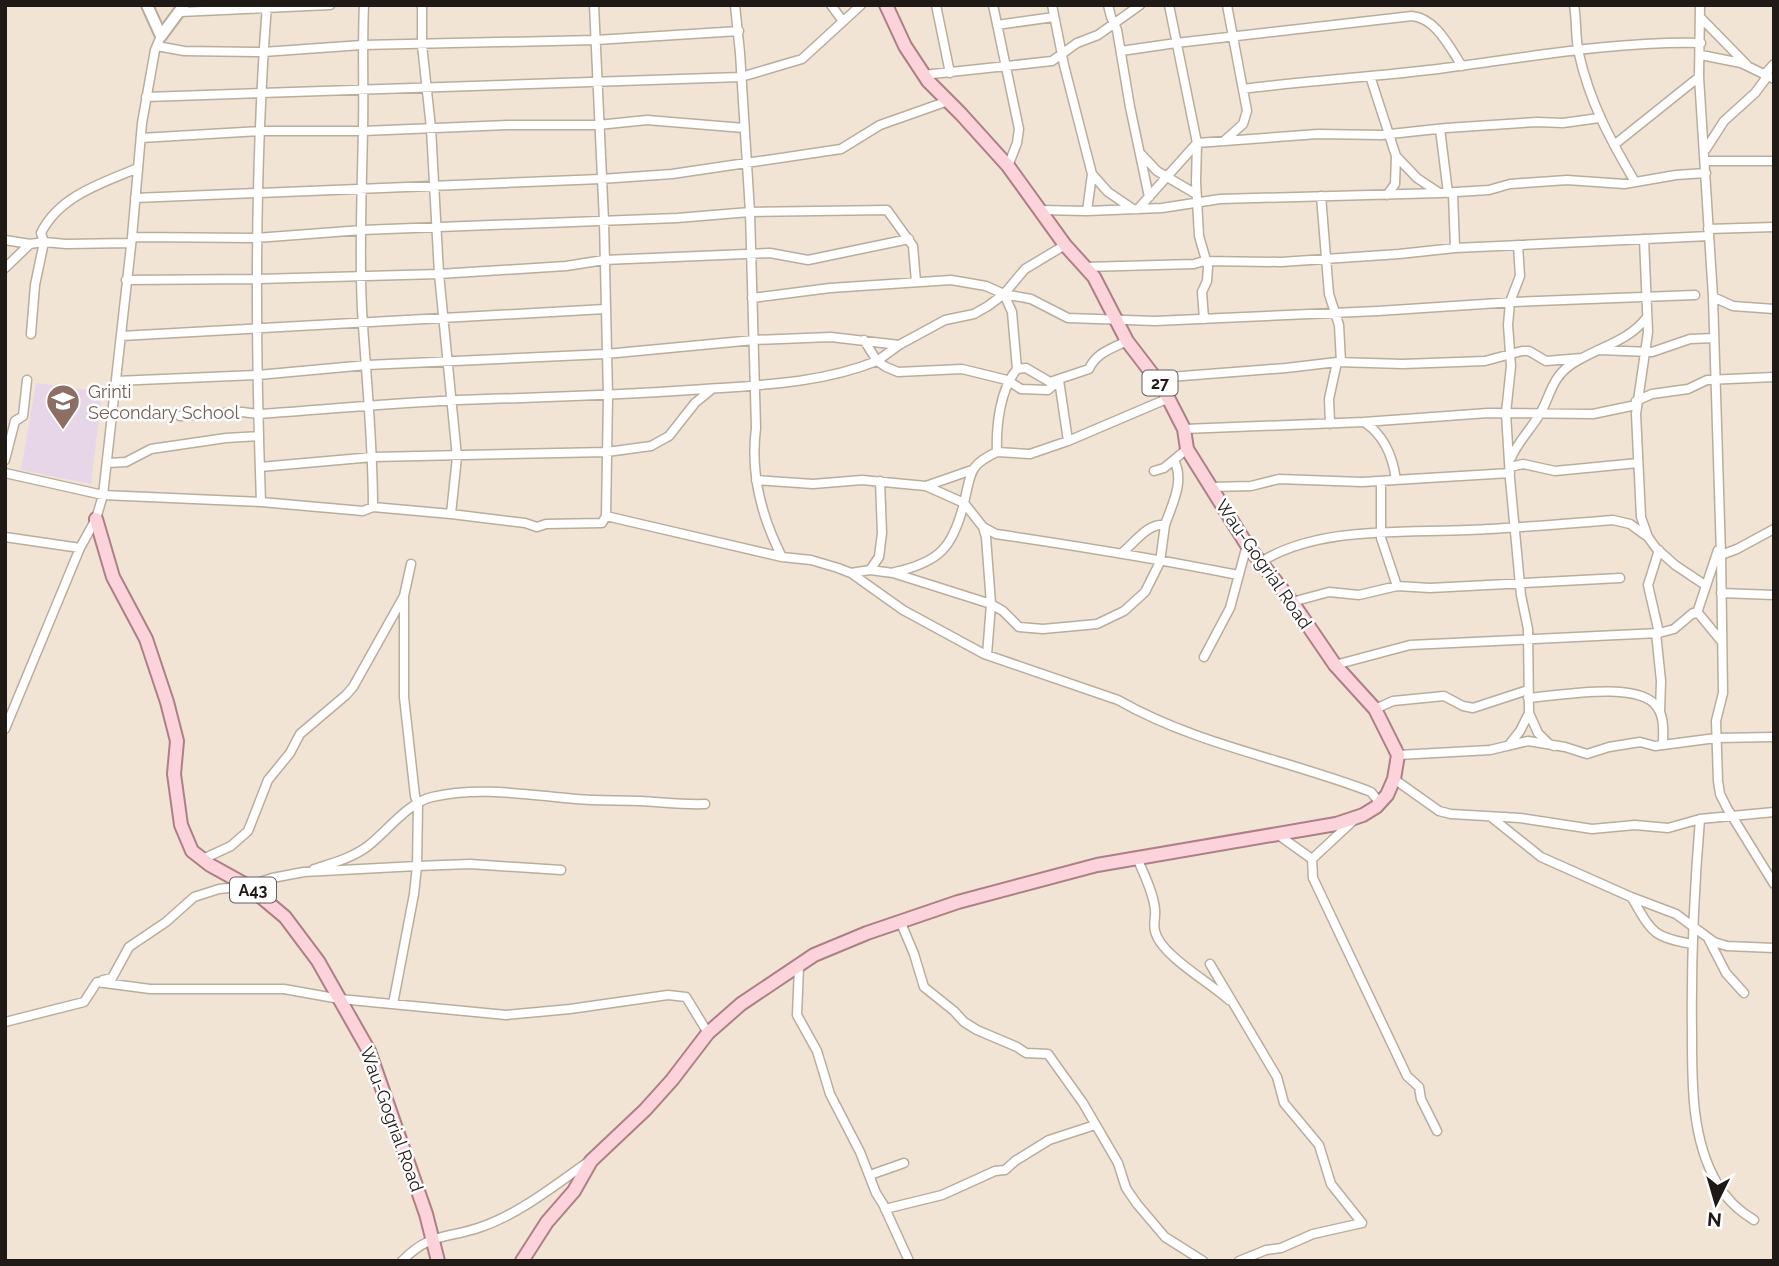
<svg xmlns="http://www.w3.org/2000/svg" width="1779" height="1266" viewBox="0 0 1779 1266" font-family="Raleway,sans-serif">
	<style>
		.education { fill: #e7d6e8 }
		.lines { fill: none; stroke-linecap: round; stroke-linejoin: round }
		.street-casing { stroke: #b9ad9e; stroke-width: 11 }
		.secondary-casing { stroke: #b9ad9e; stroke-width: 14 }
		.primary-casing { stroke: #ad7f86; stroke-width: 16 }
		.street { stroke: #fff; stroke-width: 8 }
		.secondary { stroke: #fff; stroke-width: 10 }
		.primary { stroke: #fcd3db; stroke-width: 12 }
		.labels { text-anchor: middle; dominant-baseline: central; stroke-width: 5; stroke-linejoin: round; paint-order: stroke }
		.shield { fill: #fff; stroke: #625f5b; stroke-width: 2 }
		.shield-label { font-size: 16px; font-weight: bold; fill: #1f1a15 }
		.education-label { font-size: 18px; fill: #785e54; stroke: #fff; text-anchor: start }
		.street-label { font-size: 18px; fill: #1f1a15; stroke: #fff }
	</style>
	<rect width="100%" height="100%" fill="#f1e4d5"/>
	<!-- education -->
	<path class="education" d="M36,383L102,392L91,484L21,470Z"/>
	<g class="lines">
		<!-- street casing -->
		<g class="street-casing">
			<path id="street" d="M364,5C362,46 364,87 363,128C362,188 359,250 362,310C366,376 373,441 373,507
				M422,5V45L431,128L439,274L457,457L451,514
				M735,5L740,53L750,212L756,428C750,474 761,516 782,557
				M831,5L842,20
				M936,5L950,73
				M993,5L1019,129L1017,143L1008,166
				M1052,5L1064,65L1092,174L1087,211
				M1108,5L1111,17L1117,30L1130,107L1149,197
				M1169,5L1197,143L1196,182L1199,236L1208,267L1207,281L1202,292L1204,319
				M1574,5C1577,21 1575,38 1579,54C1590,103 1610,139 1635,182
				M1700,5L1699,77L1713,297L1721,555L1723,693L1716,721L1718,781L1720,794L1727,808L1774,884
				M180,12L330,5
				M1701,18L1747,65
				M997,25L1054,17
				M157,46L184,51L263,52L362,45L596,40L739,31
				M1121,51L1176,43L1412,16C1436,18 1450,48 1462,66
				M1701,55L1741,63L1774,79
				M923,75L1052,61L1077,43L1098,35L1140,5
				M1764,75L1774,64
				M1370,76L1396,156L1395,184L1387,195
				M1243,89C1310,80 1378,77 1445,68C1530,57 1615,41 1701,43
				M146,97L741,77L802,59L861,5
				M1440,129L1448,193
				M141,138L261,131H363L508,125H598L647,120L744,128
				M1224,141L1243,124L1247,111L1227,5
				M1614,145L1699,77
				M1706,149L1724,121L1755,93L1767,77
				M1140,153L1157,171L1196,194
				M1397,157L1417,178L1438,192
				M1705,161H1774
				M1092,174L1108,192L1133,209
				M1453,193L1455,248
				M1321,196L1329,294L1339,325L1341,362
				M135,198L601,179L672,174L841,149L880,125L948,101
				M1138,209L1197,143L1318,134L1381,135L1446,128L1537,122L1563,123L1599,118
				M1040,210L1087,211L1162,208L1220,199L1440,193L1489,190L1510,184L1567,180L1624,184L1676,175L1706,173
				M1708,229L1774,227
				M132,237L256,238L362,230L677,218L750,212L887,210L913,246L916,282
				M1644,239L1648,332L1636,414L1641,517L1648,537L1656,548L1675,565L1705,585
				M5,240L30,244L44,242L41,233C59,196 102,183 138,168
				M1518,245L1520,276L1510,302L1508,325L1511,366L1506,413L1510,479L1521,595L1528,629L1529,713L1538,733L1549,744L1554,746
				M1085,267L1194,264L1204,261L1281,262L1399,254L1455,248L1709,236
				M5,268L30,244
				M126,280L259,279L439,274L566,266L604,260L770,253L808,260L909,239
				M1713,297L1733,306L1774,309
				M752,298L830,288L951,280L986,286L1004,294L1031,299L1068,318L1155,321L1378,311L1514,302L1695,295
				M31,334L35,285L44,242L66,244L130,243
				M121,336L605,309
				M864,340L877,361L899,345
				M1598,350L1652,352L1690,339L1714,338
				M1017,369L1026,368L1050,382L1089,369C1096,353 1111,349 1127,341
				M1157,378L1286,368L1337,362L1403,364L1485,361L1522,351H1529L1546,361L1582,358
				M116,381L258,375L367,365L606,354L754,340L831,337L899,345L945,320L974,314L988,306L1004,294L1025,269L1065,245
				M1636,401L1652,394L1688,389L1707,380L1774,377
				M180,416L242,412L258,414C334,409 411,401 487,399C560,397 632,394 705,389C763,385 822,383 877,361L886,367L898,372L962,369L1007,380L1021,389L1048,390L1059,380L1068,441
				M1364,422C1384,435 1393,457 1396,480
				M1330,424L1329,399L1337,362
				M1184,429L1364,422L1488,413L1593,414L1636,405
				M997,452L1030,454L1068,441L1169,398
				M1511,458C1518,442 1529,431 1538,417C1550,399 1550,380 1569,366C1594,348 1628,343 1647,317
				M5,460L15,421L23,416L27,380
				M107,463L126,462L151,449L226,438L259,436
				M260,467L373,457L607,452L651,446L669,436L695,403L712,389
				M1510,467L1523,464L1555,471L1638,463
				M1154,471L1164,468L1187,449
				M5,473L103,495L261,502L363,511L373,507L451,514L525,523L537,527L546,524L602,523L606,516L608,396L604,221L594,5
				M756,480L813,484L862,480L926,486L964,503C953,547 940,562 895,572
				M1381,481V538L1397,586
				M926,486L972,470
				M1211,487L1251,486L1279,479L1362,482L1510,473
				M261,502C255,337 254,171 267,5
				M606,516L782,557L811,560L838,568L851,573L903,610L984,654L1118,700C1195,744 1284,759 1366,790L1371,792L1380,803
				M983,527L964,503C971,474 968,465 997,452C996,426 1000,389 1017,369L1012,312L1004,294
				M5,537L80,548
				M1659,550L1648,585L1659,633
				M1123,552C1135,542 1148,523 1165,525C1172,504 1185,482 1174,460
				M1721,555L1737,549L1774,529
				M1259,563C1317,526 1401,533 1468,530C1517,528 1565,524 1613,520L1630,524L1648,537
				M870,570L879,557L882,533L880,481
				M851,573L870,570L893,573L991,604L1003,611L1019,627L1043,629L1097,624L1124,611L1145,592L1160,562L1165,525
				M1721,593L1774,595
				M1292,602L1329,592L1359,595L1397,586L1430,588L1620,578
				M1697,613L1718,550
				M1656,633L1661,681L1660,712
				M987,655L991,604L986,537L983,527L996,534C1077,546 1158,559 1238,575
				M1204,657L1230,608L1247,545
				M1335,665L1410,645L1659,633L1674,629L1693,613L1699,614L1722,642
				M1528,698C1558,696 1639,680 1657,707C1665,718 1663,733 1663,745
				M1375,709L1393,701L1444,696L1463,706L1473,708L1528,690
				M5,729L80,548L96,519L103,495L132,237L142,123L155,50L161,36
				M1509,745L1520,731L1529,713
				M1398,755L1490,750L1528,741L1565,747L1587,754L1609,747L1640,742L1655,746L1716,738L1774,737
				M1394,779L1439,811L1451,814L1520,818L1592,829L1635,825L1668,828L1700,819L1774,812
				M1491,817L1541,857L1631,897L1676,914L1714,942L1727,946L1774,948
				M1700,819C1694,891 1691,961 1692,1032C1692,1082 1691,1139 1717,1183C1726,1199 1739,1211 1754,1220
				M1354,820L1312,859L1313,878L1407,1076L1419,1087L1421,1099L1437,1131
				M1277,834L1312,859
				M1137,858C1144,874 1153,892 1155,909C1156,916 1153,924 1155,931C1160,955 1211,983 1229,1000
				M203,859L231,846L248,831L268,780L290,753L300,734L346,695L353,687L404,596L411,564
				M314,869C333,863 352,858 368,846C386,832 409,802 432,797C479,786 529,795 576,799C598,801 619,800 640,801C662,802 683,805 705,804
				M1632,898C1652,932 1652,937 1692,944
				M901,923L914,954L924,987L954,1011L964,1022L977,1030L1017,1047L1026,1053L1048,1054L1083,1103L1118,1163L1126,1188L1137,1204L1165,1237L1203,1261
				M1709,940L1726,973L1744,993
				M1210,964L1277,1077L1284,1103L1319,1145L1331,1184L1362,1223L1313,1234L1281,1248L1266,1250L1239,1261
				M799,967L797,1015L817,1051L830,1094L860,1152L876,1193L883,1204L909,1261
				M103,980L112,978L129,947L166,922L194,897L219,889L248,886L272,878L304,872L417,866L470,864L561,870
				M393,1004L414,894L417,866L418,805L415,796L404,697V596
				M5,1022L84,1002L97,982L150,989H284L340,999L506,1015L570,1009L668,995L686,997L708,1033
				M870,1175L904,1163
				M885,1209L942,1195L995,1171L1005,1170L1015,1161L1049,1140L1095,1125
				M402,1261C430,1232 447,1239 481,1227C519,1214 555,1185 588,1162"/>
		</g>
		<!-- secondary casing -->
		<g class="secondary-casing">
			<path id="secondary" d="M147,5L161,36L184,5"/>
		</g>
		<!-- primary casing -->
		<g class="primary-casing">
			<path id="primary" d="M96,519L113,577L146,639L167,702L177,741L174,774L181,825L192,851L210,865L248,886L285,917L318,961L369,1051L426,1214L438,1261
				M522,1261L547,1222L574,1191L591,1161L645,1110L672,1080L708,1033L741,1004L814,955L867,933L958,902L1097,865L1336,824L1363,815L1376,807L1387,795L1394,779L1398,755L1375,709L1335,665L1292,602L1247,545L1187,449L1184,429L1163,388L1127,341L1094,277L1065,245L1008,166L961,114L928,81L905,46L886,5"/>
		</g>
		<!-- street -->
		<use href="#street" class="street"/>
		<!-- secondary -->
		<use href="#secondary" class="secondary"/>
		<!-- primary -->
		<use href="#primary" class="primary"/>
	</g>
	<!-- icons -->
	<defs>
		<g id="school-pin" transform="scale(1.75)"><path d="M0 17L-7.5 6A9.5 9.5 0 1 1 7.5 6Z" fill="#8d6e63" stroke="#fff"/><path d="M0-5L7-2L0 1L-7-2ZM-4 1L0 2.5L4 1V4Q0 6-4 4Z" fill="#fff"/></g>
	</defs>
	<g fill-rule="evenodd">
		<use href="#school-pin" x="63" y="401"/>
	</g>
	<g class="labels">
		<!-- shield labels -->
		<g class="shield">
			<rect x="1142.5" y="370.5" width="35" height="25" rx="5"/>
			<rect x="230" y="877.5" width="46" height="25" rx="5"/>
		</g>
		<g class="shield-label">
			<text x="1160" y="383">27</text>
			<text x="253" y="890">A43</text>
		</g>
		<!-- education labels -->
		<g class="education-label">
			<text x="88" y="391">Grinti<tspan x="88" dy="21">Secondary School</tspan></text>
		</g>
		<!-- street labels -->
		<g class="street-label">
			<text transform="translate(1264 564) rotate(55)">Wau-Gogrial Road</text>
			<text transform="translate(392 1119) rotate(70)">Wau-Gogrial Road</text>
		</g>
	</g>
	<!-- border -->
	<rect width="1779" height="1266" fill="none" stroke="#1f1a15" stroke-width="14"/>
	<!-- north arrow -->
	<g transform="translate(1716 1203) rotate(185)" stroke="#ffffff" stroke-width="5" paint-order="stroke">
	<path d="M0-5L12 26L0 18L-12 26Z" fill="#1f1a15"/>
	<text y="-10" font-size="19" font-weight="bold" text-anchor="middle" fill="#1f1a15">N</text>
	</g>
</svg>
